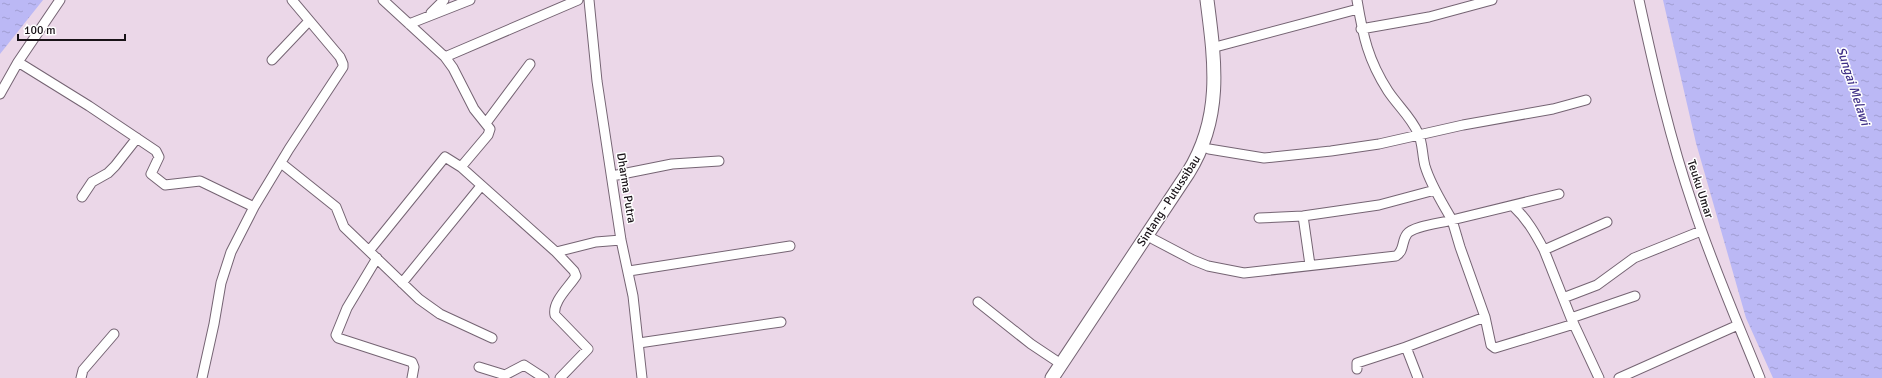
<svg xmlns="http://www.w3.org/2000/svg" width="1882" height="378" viewBox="0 0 1882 378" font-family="Signika,sans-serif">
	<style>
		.water { fill: url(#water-ripples) }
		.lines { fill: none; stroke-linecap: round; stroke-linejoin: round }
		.minor-casing { stroke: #756473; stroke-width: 11 }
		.highway-casing { stroke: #756473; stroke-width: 15 }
		.minor { stroke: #fff; stroke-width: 9 }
		.highway { stroke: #fff; stroke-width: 13 }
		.labels { text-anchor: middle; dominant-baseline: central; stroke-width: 3; stroke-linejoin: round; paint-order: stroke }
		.street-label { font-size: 12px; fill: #181217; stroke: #fff }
		.water-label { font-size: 13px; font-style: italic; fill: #413288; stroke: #fff }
	</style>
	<defs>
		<pattern id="water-ripples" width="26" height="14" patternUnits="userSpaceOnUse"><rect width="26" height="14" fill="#bbb8f5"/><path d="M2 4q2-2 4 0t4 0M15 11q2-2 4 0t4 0" fill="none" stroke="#a09dd1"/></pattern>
	</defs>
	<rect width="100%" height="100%" fill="#ebd7e8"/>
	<!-- water -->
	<path class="water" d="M0,0H43L0,54Z
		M1663,0H1882V378H1773L1746,318L1696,143Z"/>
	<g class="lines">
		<!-- minor casing -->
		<g class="minor-casing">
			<path id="minor" d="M383,0L445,57L578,0
				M589,0L597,81L621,240L633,296L642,378
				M1357,0C1363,36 1368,60 1388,91C1398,106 1411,117 1418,133C1423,143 1422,155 1425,166C1431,186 1442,202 1452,220L1559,194
				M1639,0C1654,69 1670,139 1693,206C1712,264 1737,321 1760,378
				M431,13L444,0
				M409,24L470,0
				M1361,29L1429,17L1492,0
				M1219,46L1358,9
				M445,57L453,68L474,109L490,129L488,135L461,167
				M272,60L309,21
				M18,62L89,106L156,151L159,157L151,174L165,185L200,181L254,207
				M0,94L18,62L60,0
				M486,123L530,64
				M1209,149L1264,158L1331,151L1379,144L1463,125L1553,109L1586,100
				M281,163L336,207L344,227L419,299L440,314L492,338
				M612,176L672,164L719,161
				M82,197L92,182L108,173L115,166L137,138
				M1513,206C1527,219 1535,233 1544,250
				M1303,216L1310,265
				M1259,218L1303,216L1379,205L1435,190
				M1153,239L1193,260L1208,266L1244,273L1396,256C1405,250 1401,242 1407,234C1413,226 1442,223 1452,220L1460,247L1485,317
				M369,251L445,157L461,167L556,252L596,242L621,240
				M556,252L574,271L576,276C569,287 552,302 555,315L588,349L560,378
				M377,258L347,308L336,335L338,338L412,362L414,367L412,378
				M629,271L790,246
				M402,283L481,186
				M1563,298L1597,285L1634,258L1701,231
				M978,302L1031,344L1061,364
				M1571,318L1635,296
				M639,343L781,322
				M1406,347L1418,378
				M479,367L505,375L524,365L544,378
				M1357,369V363L1406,347L1485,317L1491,345L1495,348L1574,324
				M81,378L83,370L114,334
				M202,378L214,324L221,283L231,252L254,207L289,149L343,67V64L340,57L292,0
				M1599,378L1571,318L1544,250L1607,222
				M1619,378L1738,325"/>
		</g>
		<!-- highway casing -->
		<g class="highway-casing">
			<path id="highway" d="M1052,378L1188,173C1223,117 1215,62 1207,0"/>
		</g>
		<!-- minor -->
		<use href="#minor" class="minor"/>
		<!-- highway -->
		<use href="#highway" class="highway"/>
	</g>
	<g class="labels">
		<!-- street labels -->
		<g class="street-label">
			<text transform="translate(626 188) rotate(81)">Dharma Putra</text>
			<text transform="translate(1700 189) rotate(72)">Teuku Umar</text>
			<text transform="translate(1169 201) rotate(-57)">Sintang - Putussibau</text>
		</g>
		<!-- water labels -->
		<g class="water-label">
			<text transform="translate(1853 86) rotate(72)">Sungai Melawi</text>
		</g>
	</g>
	<!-- scale -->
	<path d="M18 34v6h107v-6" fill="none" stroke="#181217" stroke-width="2"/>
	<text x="24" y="34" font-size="12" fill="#181217" stroke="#ffffff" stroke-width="3" paint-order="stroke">100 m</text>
</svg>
